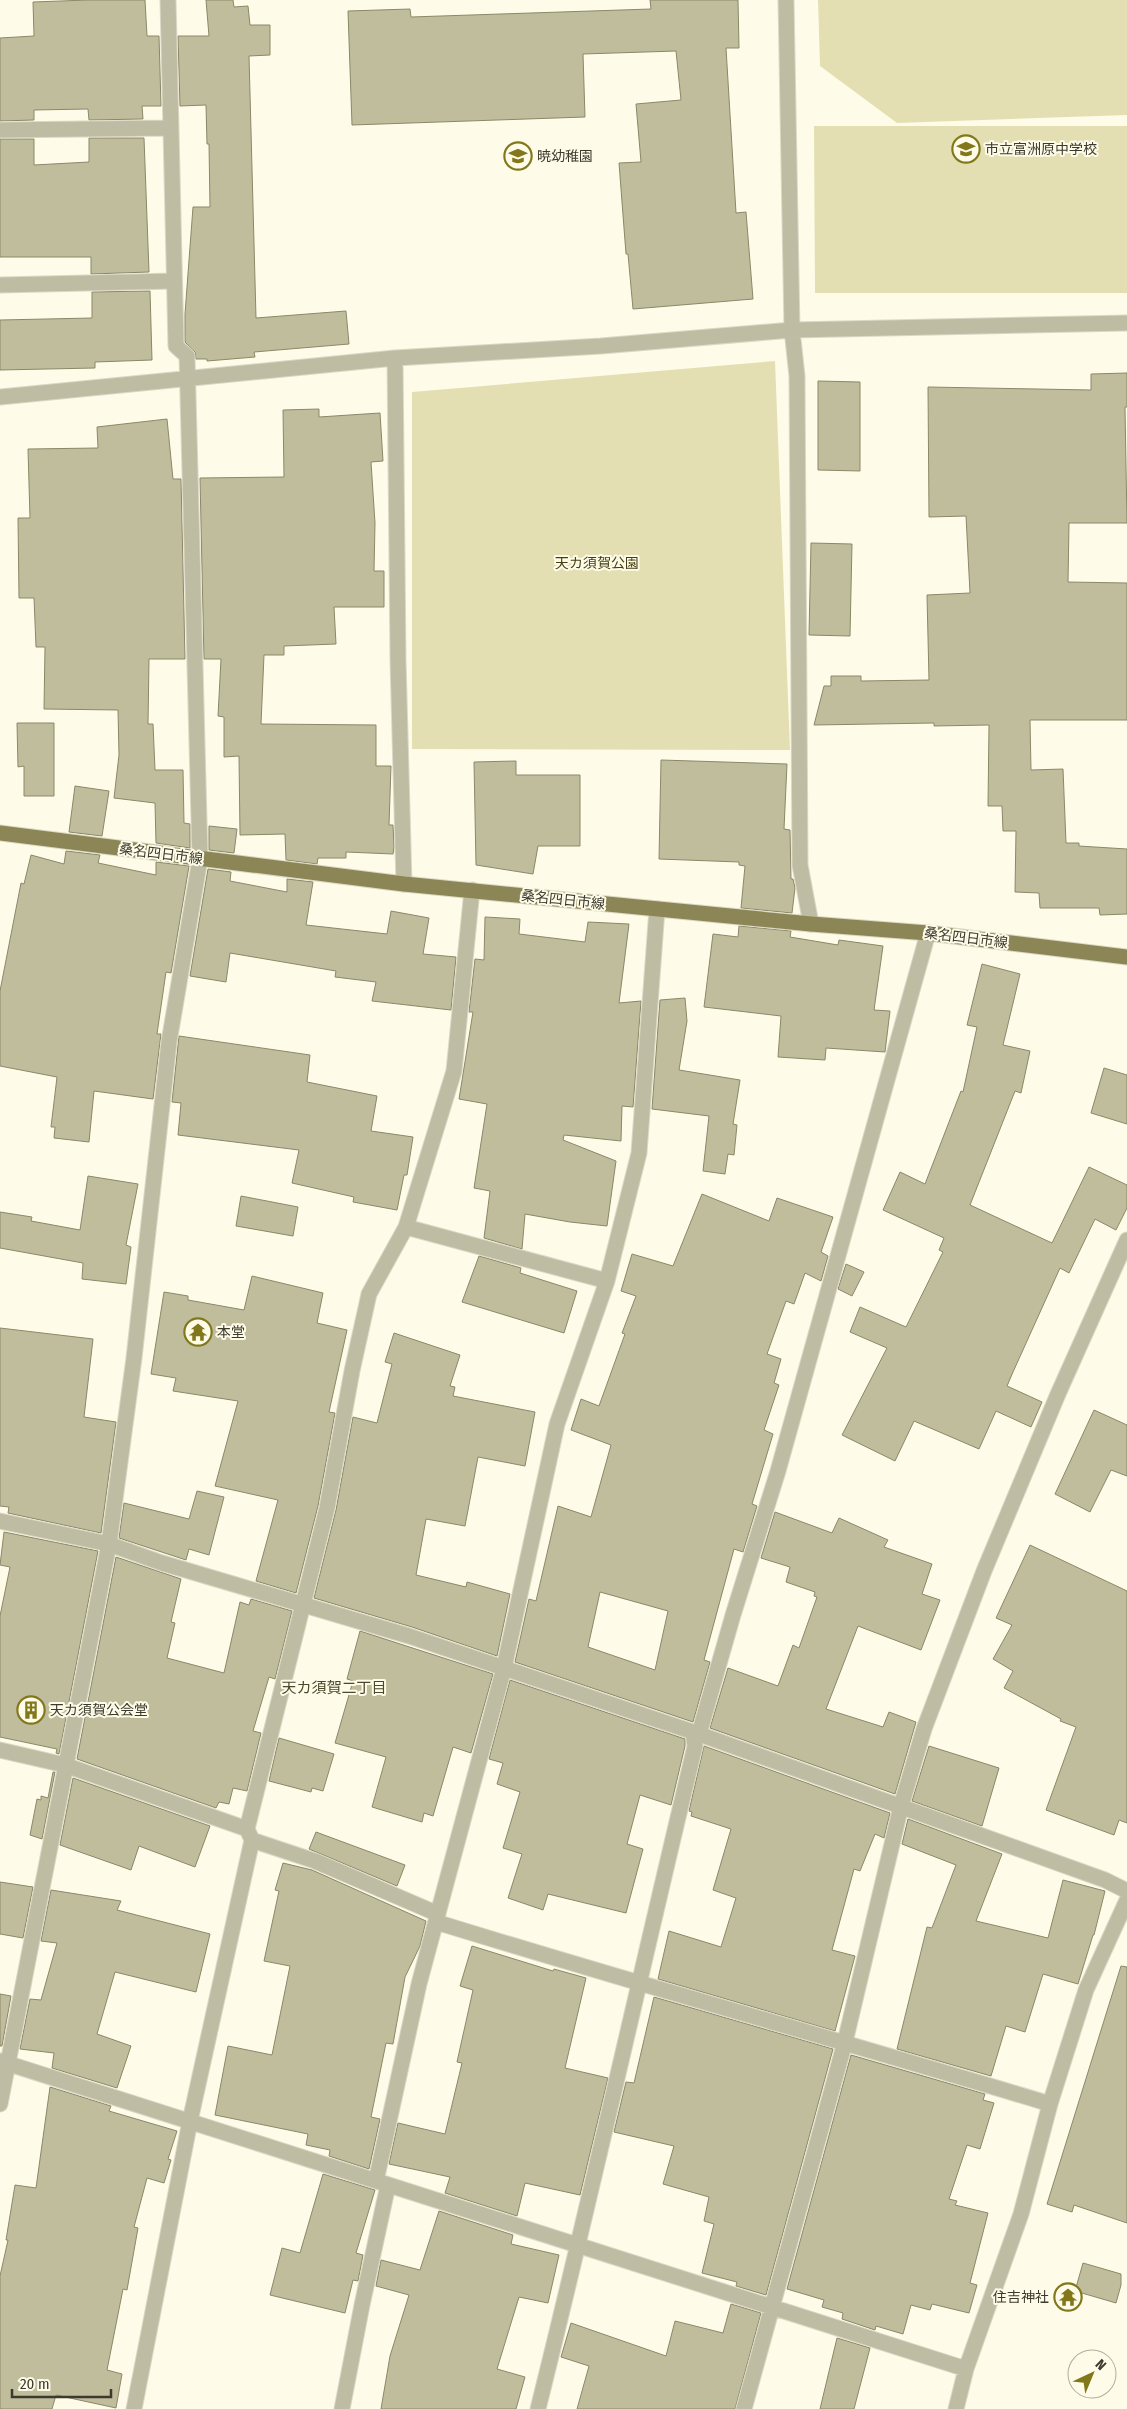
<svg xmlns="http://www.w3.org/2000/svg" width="1127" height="2409" viewBox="0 0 1127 2409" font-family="'Fira Sans Condensed','Noto Sans JP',sans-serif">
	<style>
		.green { fill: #e4dfb2 }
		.building { fill: #c0bd9c; stroke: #8b8869; fill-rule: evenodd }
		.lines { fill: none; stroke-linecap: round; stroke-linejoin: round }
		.minor-casing { stroke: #dbd9c6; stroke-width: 17 }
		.major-casing { stroke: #dbd9c6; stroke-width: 17 }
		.minor { stroke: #bebca2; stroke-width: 15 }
		.major { stroke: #8c8656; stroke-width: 15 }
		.labels { text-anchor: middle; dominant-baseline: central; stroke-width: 4; stroke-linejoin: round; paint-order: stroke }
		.poi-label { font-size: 14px; fill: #3b3a2d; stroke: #fefce8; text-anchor: start }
		.park-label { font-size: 14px; fill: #453f10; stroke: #fefce8 }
		.street-label { font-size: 14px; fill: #3b3a2d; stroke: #fefce8 }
		.neighbourhood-label { font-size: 15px; fill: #4c482c; stroke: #fefce8 }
	</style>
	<rect width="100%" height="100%" fill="#fefce8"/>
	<!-- green -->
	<path class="green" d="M818,0H1127V115L897,123L820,66Z
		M814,126H1127V293H815Z
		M775,361L790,750L412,749V392Z"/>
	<!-- building -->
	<path class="building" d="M88,0H145L147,36H159L161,106H142L143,119L89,120L88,109L34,110V120L0,121V38L34,36L33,2Z
		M206,0H233L234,7L248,6L250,25H270V55L249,56L256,318L346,311L349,344L254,352L255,357L207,361V359H196L195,352L185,342V314L193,207H210L209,144H207L206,105L180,106L178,36H209Z
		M650,0H738L739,48H726L736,213L746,212L753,299L633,309L628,254H626L619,163L641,162L636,104L681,100L676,51L583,54L585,117L352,125L348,11L410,9L411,17L651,9Z
		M89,138H144L149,272L91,274V257H0V139H34V165L89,162Z
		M150,291L152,360L95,362V368L0,370V320L92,318V292Z
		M1127,373V407H1125L1127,523H1069L1068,582L1127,583V720H1030L1031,770L1063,769L1066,843H1079V846L1127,849V914L1100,915L1099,908H1040L1039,893L1015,892L1016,831H1003L1002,806H988L989,725L934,726V723L814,725L824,686H831V676H861V681L929,680L927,595L970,593L966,516L929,517L928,387L1091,390V374Z
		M818,381L860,382V471L818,470Z
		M319,409V417L380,413L383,461L371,462L375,523L374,571H384V607H334L336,644L284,646V655H264L261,724L376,725V766H391L389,825H393L394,847L393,854L346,852V858H318L317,864L286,860L285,834L240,835L239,756L224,757V717L218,716L221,659H204L200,478L284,477L283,410Z
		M167,419L173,479H181L185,659H149L148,724H153L155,770H183L184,823L190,824V848L156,843L155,803L114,798L119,755L118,710L44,709L45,647H36L34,598H19L18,518H30L28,449L98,448L97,427Z
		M811,543L852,544L850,636L809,635Z
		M17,723H54V796H24V766L18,767Z
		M661,760L787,764L784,829L790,830L791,879H793L795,888L792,913L741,908L745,866L739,865V862L659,859Z
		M516,761V775H580V846H538L533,874L476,865L474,762Z
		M75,786L109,791L102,836L69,832Z
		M209,826L237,829L234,853L209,850Z
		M66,851L100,855L98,863L156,875V862L189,866L171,973L166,972L157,1034H161L153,1099L94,1091L89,1142L54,1138L55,1127H51L57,1077L0,1066V991L21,883L24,884L31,855L64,864Z
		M208,869L231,872L230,881L287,892V879L313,882L306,925L387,934L391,911L429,918L423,954L456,957L451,1010L372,1001L376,982L335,977L336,971L230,953L226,982L190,976Z
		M485,917L520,919L519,934L585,942L588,922L629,924L619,1003L641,1001L633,1107L622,1106L621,1141L564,1135L563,1140L616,1161L607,1226L570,1222L525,1214L522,1249L484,1238L490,1191L474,1188L487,1104L459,1099L473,1012H469L475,959L484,960Z
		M739,926L791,931L790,937L838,945L839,940L883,946L874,1010L890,1011L885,1052L826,1048L825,1060L778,1057L781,1016L704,1007L713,934L738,937Z
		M982,964L1020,974L1003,1045L1030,1051L1021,1093L1015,1091L970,1205L1052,1243L1089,1167L1127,1185V1208L1116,1230L1095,1219L1069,1273L1060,1268L1013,1372L1007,1386L1042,1402L1031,1427L996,1411L979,1449L914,1421L895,1461L842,1435L887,1348L850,1332L860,1307L906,1327L943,1252L939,1250L944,1238L883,1210L900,1172L925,1184L961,1091L963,1092L977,1027L967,1025Z
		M685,998L687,1021L679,1070L740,1080L733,1124L737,1125L734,1155L728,1154L725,1174L703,1171L709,1116L652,1109L660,1000Z
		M179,1036L310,1055L307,1082L377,1096L371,1131L413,1137L407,1175H404L397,1210L353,1202L354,1197L292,1183L299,1150L178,1135L181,1103L172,1102Z
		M1104,1068L1127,1075V1124L1091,1113Z
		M88,1176L138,1184L126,1245L131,1247L126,1284L82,1279L83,1263L0,1248V1212L32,1217L31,1221L80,1230Z
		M702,1194L769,1221L777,1198L833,1217L821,1252L828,1256L821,1281L805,1273L794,1304L786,1301L767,1354L781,1359L774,1383L779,1385L764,1430L773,1434L752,1504L757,1506L743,1552L734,1549L704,1660L710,1662L693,1722L515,1662L529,1599L536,1601L558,1506L591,1517L611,1445L571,1430L581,1399L599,1406L625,1334L622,1333L636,1296L621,1291L632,1254L673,1266ZM600,1592L668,1611L655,1670L588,1647Z
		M241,1196L298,1207L293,1236L236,1226Z
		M479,1256L521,1268L520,1273L577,1291L564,1333L462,1302Z
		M846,1264L864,1272L852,1296L838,1289Z
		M252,1276L323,1293L317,1323L347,1330L329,1412L335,1413L318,1506L296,1593L256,1581L278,1500L215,1486L238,1401L173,1391L176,1378L151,1374L164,1292L188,1296V1300L244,1310Z
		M0,1328L93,1339L84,1417L116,1422L101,1533L8,1513L9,1507L0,1506Z
		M394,1333L460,1355L450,1386L455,1387L453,1396L535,1412L525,1466L478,1457L465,1526L426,1519L416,1575L466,1587L467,1582L510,1594L497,1656L412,1627L314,1598L336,1510L353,1417L377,1423L392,1364L385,1362Z
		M1094,1410L1127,1425V1476L1111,1470L1090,1512L1055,1494Z
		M197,1491L224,1497L209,1555L189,1549L186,1560L119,1538L124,1503L189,1519Z
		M775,1512L832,1533L839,1518L888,1540L884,1547L932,1564L922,1594L940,1600L921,1650L858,1626L826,1709L883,1727L889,1712L916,1722L895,1794L710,1728L728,1668L778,1686L793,1645L799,1648L817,1597L814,1596L815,1592L786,1582L790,1567L761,1558Z
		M4,1532L98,1551L59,1754L56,1753L57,1749L0,1737V1616L10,1567L0,1565Z
		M1030,1545L1127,1591V1823L1119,1820L1114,1835L1046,1810L1076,1727L1060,1721L1061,1719L1004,1688L1013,1671L993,1659L1012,1625L996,1618Z
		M116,1557L181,1579L171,1622L175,1623L167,1658L224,1673L240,1602L249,1605L251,1599L292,1611L275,1679L269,1677L253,1731L261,1733L247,1791L233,1788L229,1804L219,1802L216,1808L77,1759Z
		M360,1631L493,1674L471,1753L453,1747L433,1816L424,1813L422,1822L372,1807L386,1757L335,1743L353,1681L347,1679Z
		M510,1680L685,1739V1746L671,1805L640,1795L627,1844L643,1849L626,1913L548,1894L543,1910L508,1898L522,1854L503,1848L520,1792L497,1784L503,1763L489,1759Z
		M279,1738L334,1754L323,1791L312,1788L311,1792L269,1781Z
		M704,1746L890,1813L884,1838L875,1834L860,1871L854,1869L832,1950L855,1956L835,2031L658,1979L669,1931L721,1947L736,1898L713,1890L731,1829L691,1816L692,1812L689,1811Z
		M929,1746L999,1768L982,1826L912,1801Z
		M53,1772H55L42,1839L30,1835L37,1799L41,1800V1796L48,1798Z
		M73,1778L210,1826L195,1867L139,1846L131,1870L60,1845Z
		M908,1819L1002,1854L976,1921L1048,1938L1063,1880L1105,1891L1094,1935H1093L1078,1984L1043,1974L1025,2032L1006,2026L991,2076L897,2049L927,1927L932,1928L956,1865L902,1844Z
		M316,1832L405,1865L397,1886L309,1849Z
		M283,1863L312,1870L426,1921L420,1946L405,1977L393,2044L386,2043L371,2117L380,2119L369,2169L329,2156L330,2150L306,2145L308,2134L215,2115L228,2046L272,2055L290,1966L264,1961L279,1891L275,1890Z
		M0,1882L33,1887L23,1938L0,1934Z
		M51,1890L121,1901L117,1910L210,1934L196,1992L115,1972L97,2034L131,2046L117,2088L52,2068L54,2053L20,2049L30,1999L41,2000L57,1943L41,1941Z
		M472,1946L553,1971L554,1969L586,1978L565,2068L608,2078L580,2195L525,2183L517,2216L445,2193L450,2177L389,2164L398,2123L445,2134L462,2063L457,2062L473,1990L460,1986Z
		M1121,1966L1127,1967V2223L1074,2205L1072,2212L1047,2204Z
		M0,1994L11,1996L2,2046H0Z
		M654,1997L833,2049L766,2295L736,2286L737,2282L702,2273L714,2224L704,2221L709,2197L663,2184L674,2146L614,2132L626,2082L634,2083Z
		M851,2055L985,2094L983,2100L994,2103L980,2149L967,2145L949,2199L957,2201L955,2205L988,2213L970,2283L977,2285L969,2313L932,2304L930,2310L911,2305L903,2334L876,2326L875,2330L842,2319L843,2313L822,2307L824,2300L787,2289Z
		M50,2087L111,2106L109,2111L177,2131L168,2159L171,2160L164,2183L147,2178L134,2227L138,2228L127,2290L123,2289L107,2370L122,2374L116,2408L56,2395L52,2409H0V2276L8,2240H6L15,2185L36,2188Z
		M323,2174L375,2190L356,2253L363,2255L358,2281L353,2280L345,2313L270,2295L282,2248L300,2253Z
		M439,2211L513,2235L511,2244L559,2255L548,2303L519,2297L497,2369L525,2377L516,2409H381L390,2356L409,2295L376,2286L381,2260L420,2270Z
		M1083,2263L1121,2274V2285L1116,2303L1075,2291Z
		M731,2304L761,2313L735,2409H577L589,2366L561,2357L571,2323L666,2356L675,2321L723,2333Z
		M837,2338L870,2348L854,2409H820Z"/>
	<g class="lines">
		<!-- minor casing -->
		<g class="minor-casing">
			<path id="minor" d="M786,0L792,330L797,376L800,865L811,924
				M0,130L170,128
				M0,285L174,281
				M395,358L398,660L404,884
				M0,397L395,358L601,346L792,330L1127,323
				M406,1227L607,1281
				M0,1521L109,1544L162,1563L409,1636L699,1734L1105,1880L1127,1891
				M699,1734L733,1615L778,1471L928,933
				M0,1750L65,1765L247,1829
				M252,1840L315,1861L438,1914
				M436,1922C640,1985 846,2042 1050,2104
				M0,2061L966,2369
				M0,2104L109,1544L134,1358L169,1042L200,859L187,356L176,346L168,0
				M376,2181L419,1984L504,1668L557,1424L607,1281L639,1153L657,909
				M134,2409L190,2121L252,1840L247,1829L327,1508L352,1371L369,1294L406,1227L454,1071L472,890
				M342,2409L362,2305L388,2185
				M538,2409C593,2188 642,1967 695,1746L693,1732
				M744,2409L845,2042L901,1806L924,1729L984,1571L1058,1394L1127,1240
				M956,2409L966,2369L1021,2214L1050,2104L1086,1990L1127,1900"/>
		</g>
		<!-- major casing -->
		<g class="major-casing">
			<path id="major" d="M0,833L404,884L811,924L928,933L1127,957"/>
		</g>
		<!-- minor -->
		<use href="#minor" class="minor"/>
		<!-- major -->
		<use href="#major" class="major"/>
	</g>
	<!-- icons -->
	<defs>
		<g id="school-ring" transform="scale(1.4375)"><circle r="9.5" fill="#fefce8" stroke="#82771b" stroke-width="1.5"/><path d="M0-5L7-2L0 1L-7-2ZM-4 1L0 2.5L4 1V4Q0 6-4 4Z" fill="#82771b"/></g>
		<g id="temple-ring" transform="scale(1.4375)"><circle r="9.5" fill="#fefce8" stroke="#82771b" stroke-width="1.5"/><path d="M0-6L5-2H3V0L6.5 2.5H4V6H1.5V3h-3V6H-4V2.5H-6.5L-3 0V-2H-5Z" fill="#82771b"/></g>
		<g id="building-ring" transform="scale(1.4375)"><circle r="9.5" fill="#fefce8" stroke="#82771b" stroke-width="1.5"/><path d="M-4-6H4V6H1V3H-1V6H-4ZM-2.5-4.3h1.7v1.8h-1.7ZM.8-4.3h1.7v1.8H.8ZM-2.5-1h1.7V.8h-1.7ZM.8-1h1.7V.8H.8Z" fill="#82771b"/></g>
	</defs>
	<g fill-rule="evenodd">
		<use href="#school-ring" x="966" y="149"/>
		<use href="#school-ring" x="518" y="156"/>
		<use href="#temple-ring" x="198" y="1332"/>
		<use href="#building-ring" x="31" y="1710"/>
		<use href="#temple-ring" x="1068" y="2297"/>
	</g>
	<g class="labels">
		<!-- poi labels -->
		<g class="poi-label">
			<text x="985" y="149">市立富洲原中学校</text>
			<text x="537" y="156">暁幼稚園</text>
			<text x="217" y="1332">本堂</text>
			<text x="50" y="1710">天カ須賀公会堂</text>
			<text x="1049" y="2297" text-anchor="end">住吉神社</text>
		</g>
		<!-- park labels -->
		<g class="park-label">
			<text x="597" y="563">天カ須賀公園</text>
		</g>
		<!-- street labels -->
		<g class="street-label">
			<text transform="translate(161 854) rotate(7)">桑名四日市線</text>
			<text transform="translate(563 900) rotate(6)">桑名四日市線</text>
			<text transform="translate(966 938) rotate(7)">桑名四日市線</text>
		</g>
		<!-- neighbourhood labels -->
		<g class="neighbourhood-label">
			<text x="334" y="1688">天カ須賀二丁目</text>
		</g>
	</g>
	<!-- north arrow -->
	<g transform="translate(1092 2374) rotate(44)"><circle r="24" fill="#fefce8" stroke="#b0ae9d"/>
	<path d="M0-4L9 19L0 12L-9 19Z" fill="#82771b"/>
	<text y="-8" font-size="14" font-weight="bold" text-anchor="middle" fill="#3b3a2d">N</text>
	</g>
	<!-- scale -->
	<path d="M12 2389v8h99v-8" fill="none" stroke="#3b3a2d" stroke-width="2.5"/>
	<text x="20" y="2389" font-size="15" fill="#3b3a2d" stroke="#fefce8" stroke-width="4" paint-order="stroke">20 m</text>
</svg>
